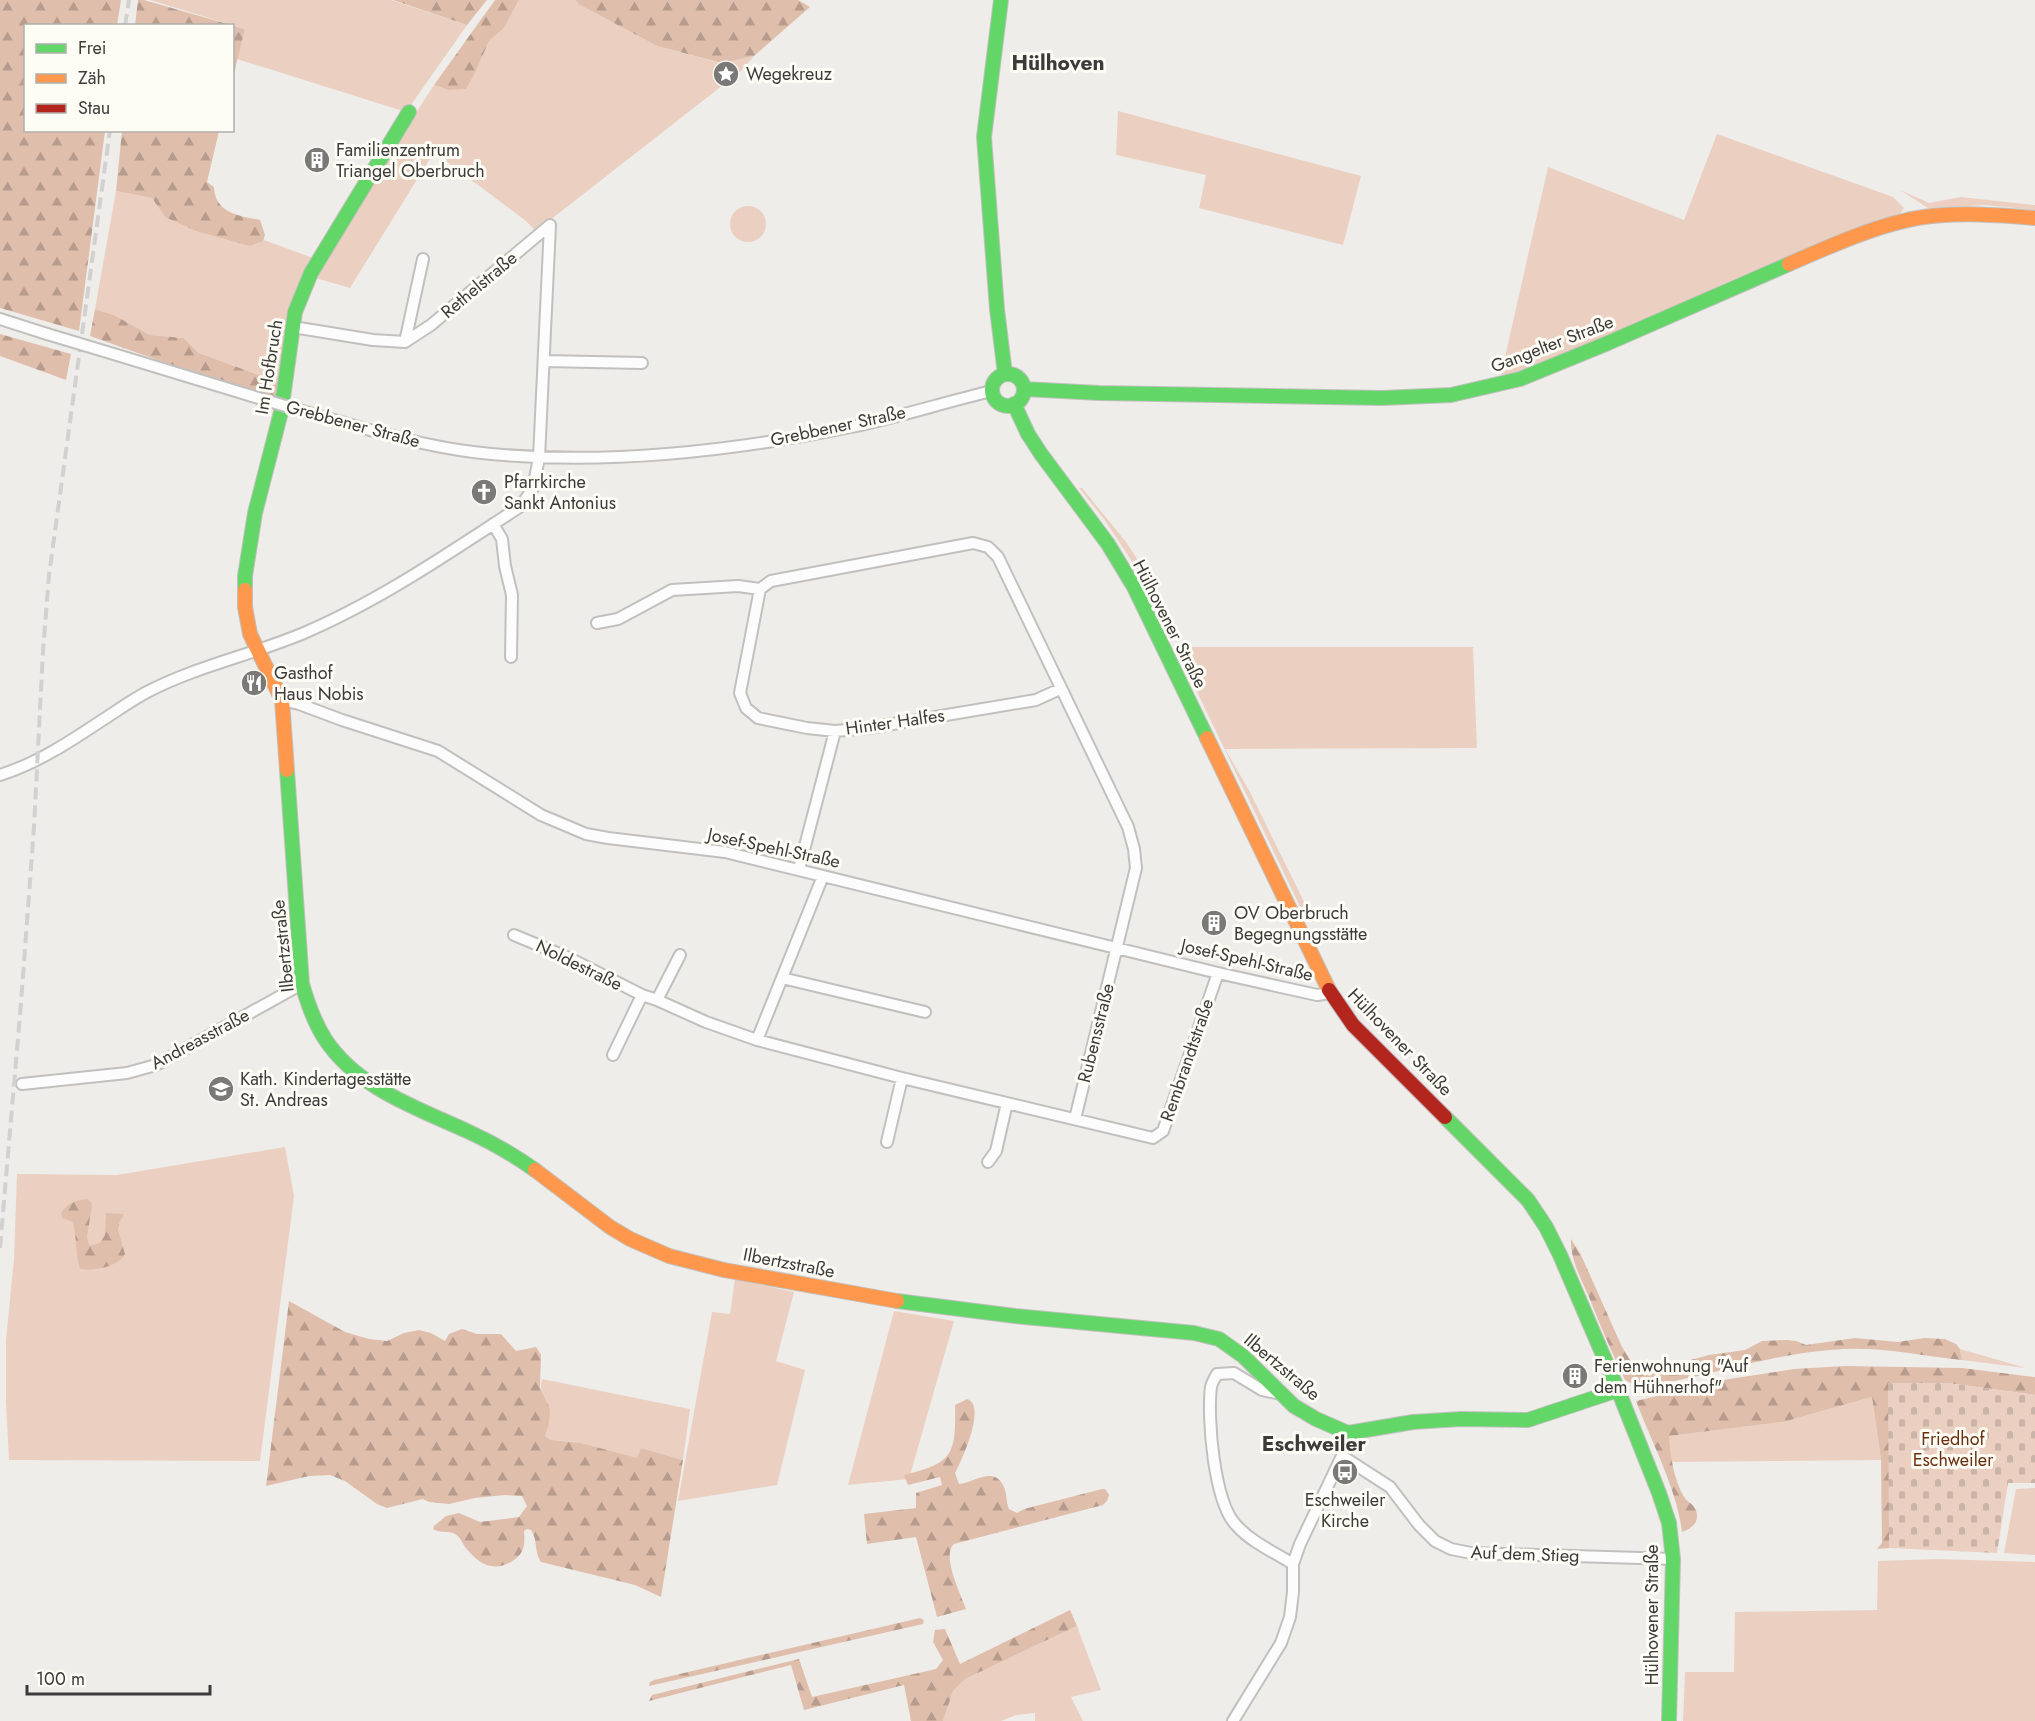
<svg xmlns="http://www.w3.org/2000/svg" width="2035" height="1721" viewBox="0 0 2035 1721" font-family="Jost,sans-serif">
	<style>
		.green { fill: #ebd0c2 }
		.forest { fill: url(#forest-firs) }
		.cemetery { fill: url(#cemetery-stones) }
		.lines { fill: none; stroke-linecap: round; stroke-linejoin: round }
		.street-casing { stroke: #c1c0be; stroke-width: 14 }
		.fast-casing { stroke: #c1c0be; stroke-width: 16 }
		.slow-casing { stroke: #c1c0be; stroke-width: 16 }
		.jam-casing { stroke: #c1c0be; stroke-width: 16 }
		.street { stroke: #fcfcfc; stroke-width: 10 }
		.fast { stroke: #63d668; stroke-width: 14 }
		.slow { stroke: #ff974d; stroke-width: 14 }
		.jam { stroke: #b3261e; stroke-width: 14 }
		.rail { stroke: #d1d1d0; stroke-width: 4; stroke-dasharray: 12 6; stroke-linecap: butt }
		.street-bridge-casing { stroke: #c1c0be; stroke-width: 14; stroke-linecap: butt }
		.street-bridge { stroke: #fcfcfc; stroke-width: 10 }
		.labels { text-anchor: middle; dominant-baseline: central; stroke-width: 6; stroke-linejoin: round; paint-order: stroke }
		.poi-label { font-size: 18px; fill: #3c3b39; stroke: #fdfcf5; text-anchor: start }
		.street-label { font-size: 18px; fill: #3c3b39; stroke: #fdfcf5 }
		.park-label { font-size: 18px; fill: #69300f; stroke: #fdfcf5 }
		.quarter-label { font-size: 21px; font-weight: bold; fill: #3c3b39; stroke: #fdfcf5 }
	</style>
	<defs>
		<pattern id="forest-firs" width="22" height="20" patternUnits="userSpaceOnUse" patternTransform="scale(1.5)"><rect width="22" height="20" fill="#e0beac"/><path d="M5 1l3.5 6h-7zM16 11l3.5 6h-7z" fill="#b79c8d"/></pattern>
		<pattern id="cemetery-stones" width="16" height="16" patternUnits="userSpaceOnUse" patternTransform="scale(1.5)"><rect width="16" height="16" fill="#ebd0c2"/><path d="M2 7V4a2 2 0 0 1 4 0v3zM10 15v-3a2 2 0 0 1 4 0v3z" fill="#cab4a7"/></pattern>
	</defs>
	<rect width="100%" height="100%" fill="#eeedea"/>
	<!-- green -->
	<path class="green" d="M150,0H391L467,25L406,112L237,59L245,29Z
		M519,0H575L580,5L657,46L721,63L754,56L741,71L536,231L526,221L434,152L350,288L312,277L337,235L434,85L448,90L477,69L489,41L504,28Z
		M1118,111L1361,176L1343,245L1199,208L1206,175L1116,155Z
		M1717,134L1893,197L1904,208L1900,214L1895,217L1877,221L1823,242L1723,284L1651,319L1500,379L1548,167L1684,220Z
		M1900,190L1929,203L1961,197L2035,205V210L1985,205L1928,208Z
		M116,191L152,198L165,217L263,241L264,240L313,258L280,383L199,353L184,338L150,335L114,315L95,309Z
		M730 224a18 18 0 1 1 36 0a18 18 0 1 1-36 0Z
		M1079,488H1082L1126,542L1153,583L1178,640H1173L1145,581L1104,519Z
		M1183,647H1473L1477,748L1225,749L1250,792L1314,922L1307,921L1176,648Z
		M285,1147L294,1196L260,1461L9,1460L6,1403V1340L14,1259L17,1174L117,1175Z
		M735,1279L794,1292L776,1361L805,1370L777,1485L678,1501L712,1312L730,1314Z
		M894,1311L954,1321L909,1479L848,1485Z
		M1960,1349L2026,1368L1962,1360Z
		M542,1379L690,1409L683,1460L641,1448L638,1459L581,1443L551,1440L544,1435C554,1412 537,1402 542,1379Z
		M1872,1397L1881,1460L1671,1462L1668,1436L1783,1422Z
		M2035,1488V1555L2004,1553L2016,1489Z
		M1938,1559L2035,1562V1721H1683L1685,1672H1734L1735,1612L1877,1610L1878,1561Z
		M1077,1626L1101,1690L1071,1697L1083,1721H1035V1713L1016,1715L1001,1721H943L953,1691L965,1679Z"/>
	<!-- forest -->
	<path class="forest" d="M0,0H121L117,25L26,26V130L105,131L79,331L0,308Z
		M138,0H144L245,29L233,77L232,26L135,25Z
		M393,0H487L467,25Z
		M495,0H519L504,28L489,41L477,69L466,89L448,90L434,85Z
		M575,0H798L810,7L754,56L722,63L657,46L580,5Z
		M122,131H219L207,182L214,187C215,213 239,216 260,220L265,235L263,241L250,246L196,231L165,217L152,198L116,191Z
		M95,309L114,315L150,335L184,338L199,353L280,383L276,402L90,336Z
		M0,334L71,354L66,380L0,356Z
		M87,1199L91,1202L92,1205L87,1237L89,1246L100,1243L105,1235L106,1213L124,1214L119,1223L118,1230L125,1254C118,1267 95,1271 80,1269C75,1253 77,1238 73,1222L62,1218L61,1213C68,1203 75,1200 87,1199Z
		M1571,1239L1581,1255L1622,1347L1633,1364L1641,1369L1654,1370L1709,1355L1745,1350L1762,1341L1787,1340L1796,1341L1806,1345L1855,1338L1898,1342L1924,1338L1945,1339L1956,1344L1960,1349L1962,1360C1923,1356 1883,1347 1844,1349C1802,1351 1763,1360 1723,1370C1702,1374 1641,1393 1625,1380C1612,1353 1600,1325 1589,1297C1581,1279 1570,1258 1571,1239Z
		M289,1301L345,1332L369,1339L387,1341L404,1333L419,1330L431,1333L445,1341L449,1334L462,1329L477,1334H501L516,1351L536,1347L541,1355L540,1388L550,1409L549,1423L545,1436L551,1440L581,1443L637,1458L641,1448L683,1460L661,1597L635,1585L541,1562C534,1552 538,1540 531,1530L527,1529L524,1531C525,1543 525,1552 514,1560C495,1573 479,1565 466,1548C462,1544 461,1537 455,1534C447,1530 441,1534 433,1529L434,1526L446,1516L459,1513L480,1522L519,1517L527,1506L522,1496L505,1495L475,1498L449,1504L429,1502L423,1499L387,1508L377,1504L345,1481L330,1475L309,1476L266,1486Z
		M1845,1366L1962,1368L2035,1377V1395L1948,1383L1889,1384V1548L1877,1549L1882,1543L1881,1460L1872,1397L1783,1422L1669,1436C1670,1455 1674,1480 1684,1497C1689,1504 1697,1505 1697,1516C1697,1525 1690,1529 1682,1532C1677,1489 1651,1441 1636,1401L1723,1380L1794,1369Z
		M967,1399C987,1405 962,1460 955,1473L959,1484C973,1483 993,1466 1003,1485C1007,1492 1006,1502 1009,1509L1017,1513L1024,1509L1102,1489H1105L1109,1495L1107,1501L1103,1505L954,1544C941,1555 961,1595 966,1609L937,1617L916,1537L867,1544L864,1514L916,1508V1493L942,1485L940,1477L908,1485L904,1475C953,1463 956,1455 955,1405Z
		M1070,1610L1077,1626L965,1679L953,1691L943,1721H911L904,1685L804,1710L791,1665L649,1701L652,1695L799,1659L812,1697L936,1669L943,1660L933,1642L935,1630L945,1629L960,1664Z
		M920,1618L924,1620L923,1624L649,1686L650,1682L654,1680Z"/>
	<!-- cemetery -->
	<path class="cemetery" d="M1888,1383H1948L2035,1395V1483H2008L1997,1553L1889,1548Z"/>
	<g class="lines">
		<!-- street casing -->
		<g class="street-casing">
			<path id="street" d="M0,319L47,334
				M293,327L373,340L405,342
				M405,342L431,325L550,225
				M405,342L423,259
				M117,355L252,396
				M544,361L642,363
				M309,413C363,428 417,445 473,452C598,467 728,452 851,427C899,417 945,402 992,391
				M493,524L502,539L505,566L512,595L511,657
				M597,623L618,619L672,590L738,586L760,589
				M1060,689L1036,700L869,728L835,731L807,728L758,718L746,708L740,693L760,589L771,581L973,543L988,547L998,557L1128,827L1134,849L1136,868L1075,1119
				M282,700L299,704L342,720L438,751L541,815L586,834L608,838L725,852L1218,973L1317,995L1330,993
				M0,775C38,763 71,741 104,719C118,710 132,700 147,692C197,666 252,655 304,633C381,600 452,551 521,506L533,488L539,458L550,225
				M799,869L835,731
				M823,876L757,1040L902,1078L1153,1138L1163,1131L1218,973
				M514,935L567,957L642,995L657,1000L706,1022L757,1040
				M782,978L925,1012
				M657,1000L680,955
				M613,1055L642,995
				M22,1084L127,1073L156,1065L302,984
				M887,1142L902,1078
				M988,1162L996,1151L1007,1103
				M1281,1394L1262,1390L1234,1373L1217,1374C1215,1378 1212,1382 1211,1387C1207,1418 1214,1502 1236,1525C1251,1542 1274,1552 1293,1564
				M1342,1456L1390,1487L1419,1525L1435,1541L1451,1549L1471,1553L1673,1559
				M1233,1721L1281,1643L1290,1617L1293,1592V1564L1300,1544L1342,1456L1348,1433"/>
		</g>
		<!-- fast casing -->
		<g class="fast-casing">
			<path id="fast" d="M1001,0L984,137L997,309L1005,374
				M992 390a16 16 0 1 1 32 0a16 16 0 1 1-32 0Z
				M1024,389L1099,393L1382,398L1451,395L1520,379L1608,343L1789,264
				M1014,404L1028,434L1041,454L1108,544L1134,587L1207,738
				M245,590V576L255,513L281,412L295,312L311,273L409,112
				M287,770L302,984C308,1004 314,1022 325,1039C357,1088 417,1108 467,1131C491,1142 514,1155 535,1170
				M1445,1117L1528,1200L1546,1227L1560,1255L1618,1390L1659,1493L1669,1523L1673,1559L1669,1721
				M897,1301L1015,1316L1194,1333L1219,1339L1243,1356L1294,1406L1316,1419L1348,1433L1413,1422L1461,1419L1528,1420L1618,1390"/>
		</g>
		<!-- slow casing -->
		<g class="slow-casing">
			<path id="slow" d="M1789,264C1830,246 1881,223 1924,217C1961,212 1998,215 2035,218
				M245,590V607L250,634L282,700L287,770
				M1207,738L1329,990
				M535,1170L610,1227L630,1239L669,1256L724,1270L897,1301"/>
		</g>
		<!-- jam casing -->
		<g class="jam-casing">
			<path id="jam" d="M1329,990L1353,1025L1445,1117"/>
		</g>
		<!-- street -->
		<use href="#street" class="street"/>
		<!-- fast -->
		<use href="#fast" class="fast"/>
		<!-- slow -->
		<use href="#slow" class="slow"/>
		<!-- jam -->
		<use href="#jam" class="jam"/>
		<!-- rail -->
		<path class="rail" d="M125,26L129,0
			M0,1248L21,1003L34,827L43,651L49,575L110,130"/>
		<!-- street-bridge casing -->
		<g class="street-bridge-casing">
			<path id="street-bridge" d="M47,334L117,355
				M252,396L309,413"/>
		</g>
		<!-- street-bridge -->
		<use href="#street-bridge" class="street-bridge"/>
	</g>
	<!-- icons -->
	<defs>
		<g id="sight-disc" transform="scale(1.35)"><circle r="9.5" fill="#7a7977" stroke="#fdfcf5"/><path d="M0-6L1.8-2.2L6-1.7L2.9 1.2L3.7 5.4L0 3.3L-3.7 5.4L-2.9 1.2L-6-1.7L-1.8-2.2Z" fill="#fff"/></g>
		<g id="building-disc" transform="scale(1.35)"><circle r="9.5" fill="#7a7977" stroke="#fdfcf5"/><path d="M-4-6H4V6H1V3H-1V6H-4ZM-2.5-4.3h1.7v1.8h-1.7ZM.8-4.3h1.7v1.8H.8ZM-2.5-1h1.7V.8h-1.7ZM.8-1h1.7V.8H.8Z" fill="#fff"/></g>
		<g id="church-disc" transform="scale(1.35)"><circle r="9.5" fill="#7a7977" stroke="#fdfcf5"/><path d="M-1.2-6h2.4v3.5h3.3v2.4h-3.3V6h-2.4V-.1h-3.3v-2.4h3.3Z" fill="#fff"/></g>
		<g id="restaurant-disc" transform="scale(1.35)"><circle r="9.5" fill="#7a7977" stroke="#fdfcf5"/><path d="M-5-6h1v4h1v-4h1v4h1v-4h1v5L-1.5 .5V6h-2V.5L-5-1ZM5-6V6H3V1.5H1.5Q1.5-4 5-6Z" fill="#fff"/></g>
		<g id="school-disc" transform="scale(1.35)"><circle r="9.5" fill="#7a7977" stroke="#fdfcf5"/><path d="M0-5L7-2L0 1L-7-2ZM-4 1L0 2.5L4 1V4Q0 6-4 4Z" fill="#fff"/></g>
		<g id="bus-disc" transform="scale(1.35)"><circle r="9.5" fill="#7a7977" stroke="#fdfcf5"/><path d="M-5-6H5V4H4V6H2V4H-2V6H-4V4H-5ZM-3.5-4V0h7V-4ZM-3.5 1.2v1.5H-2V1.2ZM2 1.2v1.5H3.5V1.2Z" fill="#fff"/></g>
	</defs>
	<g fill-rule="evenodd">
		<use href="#sight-disc" x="726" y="74"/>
		<use href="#building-disc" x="317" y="160"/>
		<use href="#church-disc" x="484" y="492"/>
		<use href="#restaurant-disc" x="254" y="683"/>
		<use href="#building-disc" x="1214" y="923"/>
		<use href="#school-disc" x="221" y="1089"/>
		<use href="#building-disc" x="1575" y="1376"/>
		<use href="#bus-disc" x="1345" y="1472"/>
	</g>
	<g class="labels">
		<!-- poi labels -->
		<g class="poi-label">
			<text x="746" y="74">Wegekreuz</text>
			<text x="336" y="150">Familienzentrum<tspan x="336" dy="21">Triangel Oberbruch</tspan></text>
			<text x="504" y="482">Pfarrkirche<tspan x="504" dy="21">Sankt Antonius</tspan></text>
			<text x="274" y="673">Gasthof<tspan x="274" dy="21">Haus Nobis</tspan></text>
			<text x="1234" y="913">OV Oberbruch<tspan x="1234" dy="21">Begegnungsstätte</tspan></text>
			<text x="240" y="1079">Kath. Kindertagesstätte<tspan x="240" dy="21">St. Andreas</tspan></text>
			<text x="1594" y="1366">Ferienwohnung "Auf<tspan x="1594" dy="21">dem Hühnerhof"</tspan></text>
			<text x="1345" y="1500" text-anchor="middle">Eschweiler<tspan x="1345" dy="21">Kirche</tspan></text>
		</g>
		<!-- street labels -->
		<g class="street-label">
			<text transform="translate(479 285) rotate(-40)">Rethelstraße</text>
			<text transform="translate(1552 344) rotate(-21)">Gangelter Straße</text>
			<text transform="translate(269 367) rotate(-81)">Im Hofbruch</text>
			<text transform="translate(353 424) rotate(15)">Grebbener Straße</text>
			<text transform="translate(838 426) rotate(-12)">Grebbener Straße</text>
			<text transform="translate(1170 624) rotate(63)">Hülhovener Straße</text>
			<text transform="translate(895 722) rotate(-8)">Hinter Halfes</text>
			<text transform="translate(774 848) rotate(12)">Josef-Spehl-Straße</text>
			<text transform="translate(283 946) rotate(-96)">Ilbertzstraße</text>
			<text transform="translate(1247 960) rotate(13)">Josef-Spehl-Straße</text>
			<text transform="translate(579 965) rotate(26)">Noldestraße</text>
			<text transform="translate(1096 1033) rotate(-76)">Rubensstraße</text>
			<text transform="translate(200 1039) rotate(-28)">Andreasstraße</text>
			<text transform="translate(1400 1042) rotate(46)">Hülhovener Straße</text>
			<text transform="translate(1187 1060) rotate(-71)">Rembrandtstraße</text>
			<text transform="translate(789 1263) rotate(11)">Ilbertzstraße</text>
			<text transform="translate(1282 1367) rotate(40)">Ilbertzstraße</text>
			<text transform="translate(1525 1554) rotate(2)">Auf dem Stieg</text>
			<text transform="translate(1652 1615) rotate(-90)">Hülhovener Straße</text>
		</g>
		<!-- park labels -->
		<g class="park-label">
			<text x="1953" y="1439">Friedhof<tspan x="1953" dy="21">Eschweiler</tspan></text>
		</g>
		<!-- quarter labels -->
		<g class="quarter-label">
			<text x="1058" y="63">Hülhoven</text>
			<text x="1314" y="1444">Eschweiler</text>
		</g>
	</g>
	<!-- legend -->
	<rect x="24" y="24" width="210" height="108" fill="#fdfcf5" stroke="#b0afaa" stroke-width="1.5"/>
	<rect x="36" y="44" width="30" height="9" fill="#63d668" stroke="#b0afaa" stroke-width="1.5"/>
	<text x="78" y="54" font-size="18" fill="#3c3b39">Frei</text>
	<rect x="36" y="74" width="30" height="9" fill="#ff974d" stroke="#b0afaa" stroke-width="1.5"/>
	<text x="78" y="84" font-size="18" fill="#3c3b39">Zäh</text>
	<rect x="36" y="104" width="30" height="9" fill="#b3261e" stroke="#b0afaa" stroke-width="1.5"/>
	<text x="78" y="114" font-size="18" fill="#3c3b39">Stau</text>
	<!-- scale -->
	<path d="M27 1685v9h183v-9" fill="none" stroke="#3c3b39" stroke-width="3"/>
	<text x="36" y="1685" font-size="18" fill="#3c3b39" stroke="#fdfcf5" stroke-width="4.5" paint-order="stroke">100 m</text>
</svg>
